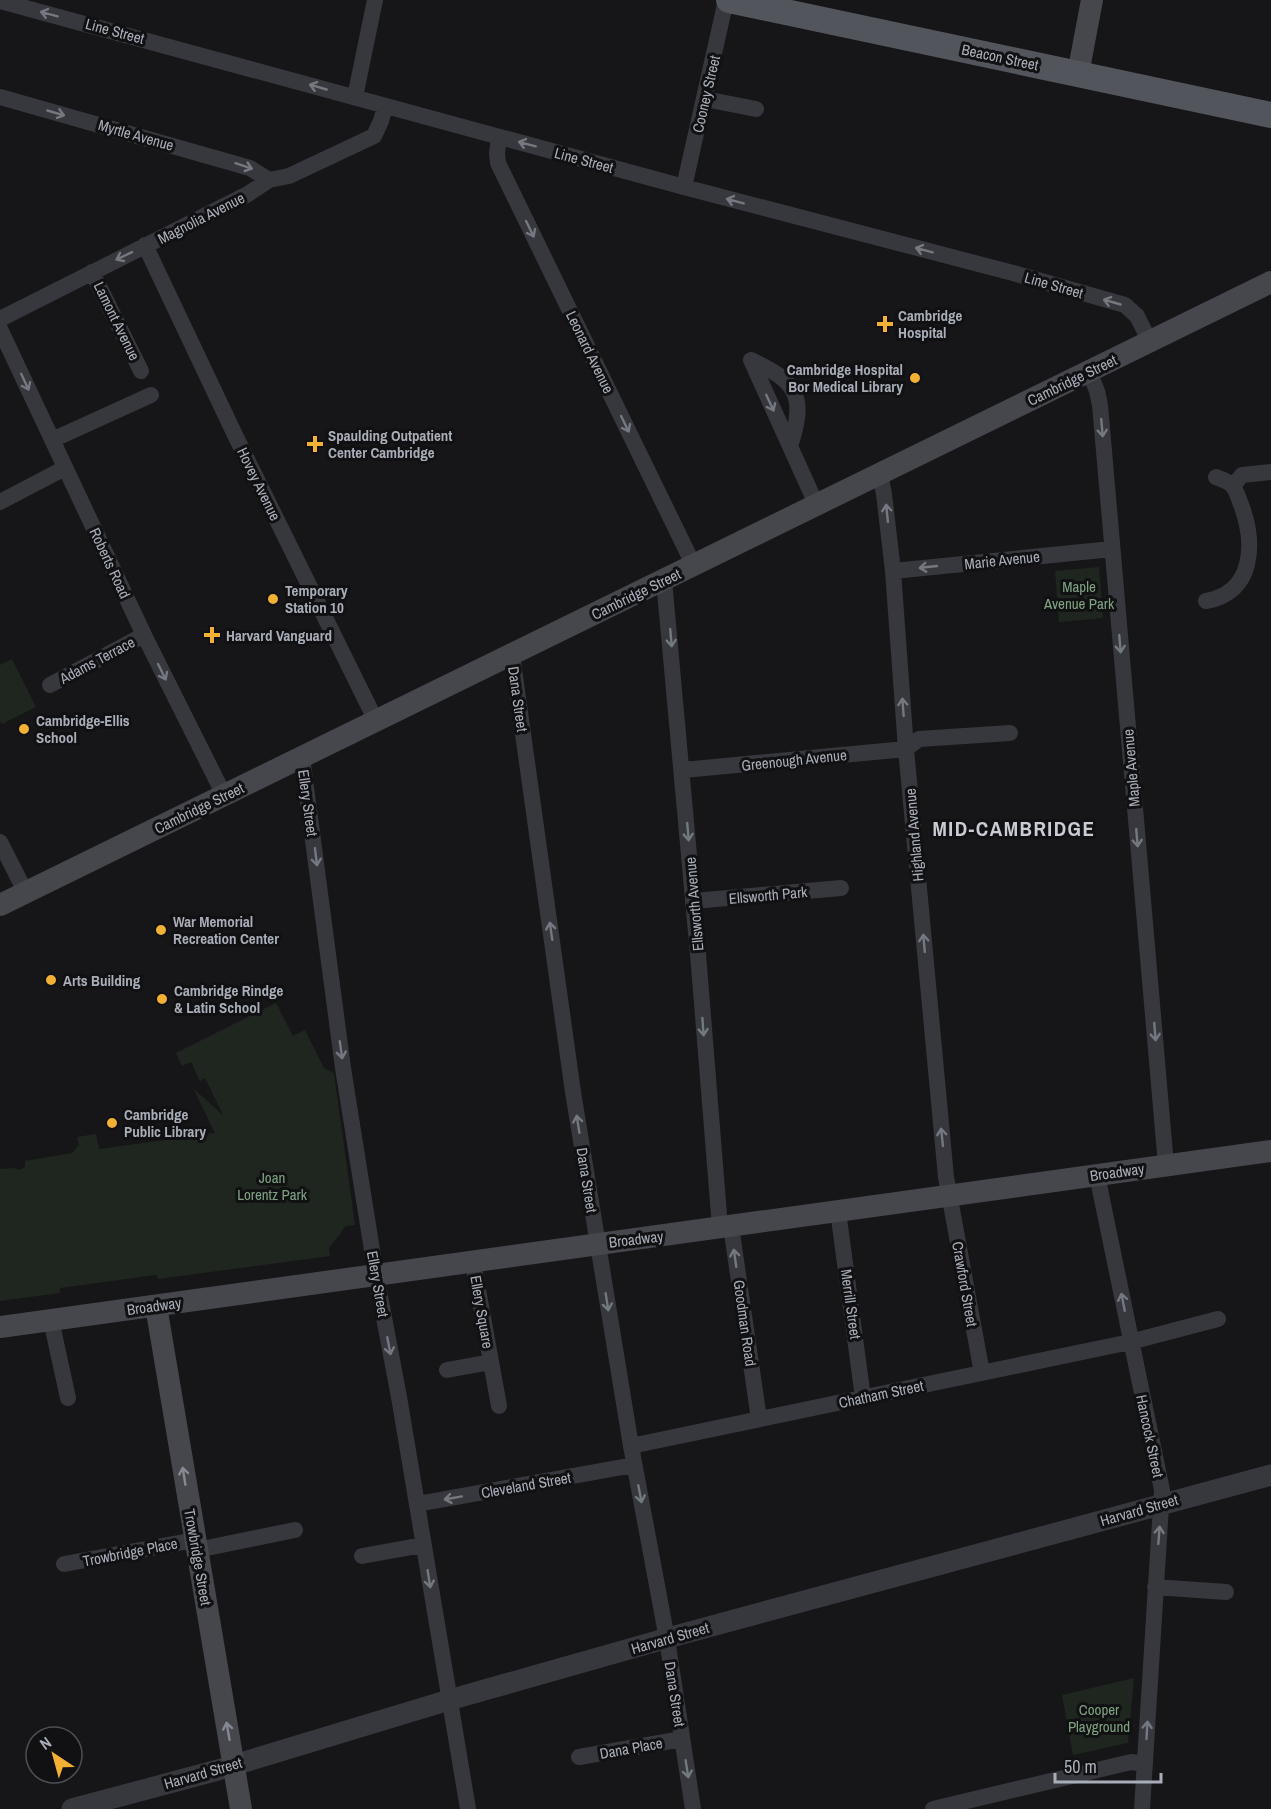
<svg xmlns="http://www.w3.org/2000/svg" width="1271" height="1809" viewBox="0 0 1271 1809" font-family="'Archivo Narrow',sans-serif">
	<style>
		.green { fill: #1e261f }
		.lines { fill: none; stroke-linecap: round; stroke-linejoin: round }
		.minor { stroke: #37383d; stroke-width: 16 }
		.tertiary { stroke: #37383d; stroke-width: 21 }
		.secondary { stroke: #45474d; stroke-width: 22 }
		.primary { stroke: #53555c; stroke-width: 26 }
		.oneway { stroke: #757881 }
		.oneway2 { stroke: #858993 }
		.poi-dot { fill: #f2b134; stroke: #111113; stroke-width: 2 }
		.labels { text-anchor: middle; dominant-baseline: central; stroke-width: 6; stroke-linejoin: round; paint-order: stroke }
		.street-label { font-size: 15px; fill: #a8adb8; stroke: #111113 }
		.poi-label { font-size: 15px; font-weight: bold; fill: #a8adb8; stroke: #111113; text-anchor: start }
		.park-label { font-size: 15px; fill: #7fa381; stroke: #111113 }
		.district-label { font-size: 21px; font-weight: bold; letter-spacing: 1.5px; fill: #c9ccd4; stroke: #111113 }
	</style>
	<rect width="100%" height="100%" fill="#161618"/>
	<!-- green -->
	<path class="green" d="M1099,567L1103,618L1059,622L1055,571Z
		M12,659L36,707L2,724L0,721V665Z
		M276,1003L293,1036L305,1030L324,1068L334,1073L355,1225L346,1226L329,1248L330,1256L158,1279L156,1275L60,1288V1293L0,1301V1169L14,1168L20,1170L25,1167V1161L72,1153L79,1145L77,1137L96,1134L99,1149L215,1133L193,1088L223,1115L205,1078L200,1081L191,1062L182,1066L176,1053Z
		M1134,1678L1128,1743L1073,1755L1062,1695Z"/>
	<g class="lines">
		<!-- minor -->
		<path class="minor" d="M0,1L684,187L1013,273L1125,305L1137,316L1150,342
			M0,97L250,168L269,180
			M355,97L375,0
			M705,99L756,109
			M499,137L497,153L498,163L694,566
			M684,187L726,0
			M145,245L235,435L376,721
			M92,272L141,371
			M0,319L248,194L269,180L289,176L374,136L381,121L385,106
			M0,329L144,635L224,795
			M751,360L817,506
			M751,360C796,381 807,396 790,446
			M1089,372L1097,391L1100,405L1166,1165
			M52,440L151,395
			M880,475L884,494L893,571L906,749L946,1177L982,1373
			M1233,486L1242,475L1271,472
			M0,502L65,468
			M893,571L1112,549
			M664,580L698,954L720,1227
			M1206,601C1254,593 1255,544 1242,507C1239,500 1237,491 1232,485C1228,481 1221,479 1216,477
			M512,655L573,1092L631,1446L667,1639L693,1809
			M50,685L144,635
			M302,757L343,1068L376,1275L399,1397L468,1809
			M683,770L906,749L919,739L1010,733
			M0,842L26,893
			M694,901L841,888
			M1097,1175L1162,1490L1142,1809
			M838,1211L863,1398
			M731,1226L759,1419
			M473,1262L499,1406
			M51,1320L68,1398
			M447,1370L491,1362
			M631,1446L1130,1342L1218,1319
			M417,1504L634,1465
			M197,1550L295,1530
			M362,1556L423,1545
			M64,1564L195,1540
			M1155,1587L1226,1592
			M579,1757L682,1739
			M933,1809L1131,1762L1145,1764"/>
		<!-- tertiary -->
		<path class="tertiary" d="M72,1809L218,1770L449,1700L675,1636L1271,1475"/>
		<!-- secondary -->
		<path class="secondary" d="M1078,74L1092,0
			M0,905L1271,282
			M156,1306L241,1809
			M0,1327L1271,1151"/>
		<!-- primary -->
		<path class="primary" d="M729,0L1271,115"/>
	</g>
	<!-- one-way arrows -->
	<defs><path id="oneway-shaft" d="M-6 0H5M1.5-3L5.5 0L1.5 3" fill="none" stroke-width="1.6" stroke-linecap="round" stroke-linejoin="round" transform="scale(1.5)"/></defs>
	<g class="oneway">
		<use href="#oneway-shaft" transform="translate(49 14) rotate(-165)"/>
		<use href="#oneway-shaft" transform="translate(318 87) rotate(-164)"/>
		<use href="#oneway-shaft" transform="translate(56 113) rotate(16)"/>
		<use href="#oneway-shaft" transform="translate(527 144) rotate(-165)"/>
		<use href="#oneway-shaft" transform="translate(244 166) rotate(19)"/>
		<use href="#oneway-shaft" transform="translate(735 201) rotate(-165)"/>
		<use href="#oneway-shaft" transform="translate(530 229) rotate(64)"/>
		<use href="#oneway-shaft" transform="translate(924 250) rotate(-165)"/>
		<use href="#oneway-shaft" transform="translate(124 256) rotate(154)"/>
		<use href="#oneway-shaft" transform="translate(1112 302) rotate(-164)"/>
		<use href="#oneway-shaft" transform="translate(25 382) rotate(65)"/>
		<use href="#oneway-shaft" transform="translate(770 403) rotate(65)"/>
		<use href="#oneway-shaft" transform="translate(625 424) rotate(64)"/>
		<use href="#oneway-shaft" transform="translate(1102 428) rotate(85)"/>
		<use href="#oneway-shaft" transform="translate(887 513) rotate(-96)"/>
		<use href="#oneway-shaft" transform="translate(928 567) rotate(174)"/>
		<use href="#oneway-shaft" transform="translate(671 638) rotate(85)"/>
		<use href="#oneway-shaft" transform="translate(1120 644) rotate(85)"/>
		<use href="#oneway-shaft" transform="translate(162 672) rotate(64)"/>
		<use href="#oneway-shaft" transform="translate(903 707) rotate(-94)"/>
		<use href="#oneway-shaft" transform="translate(688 832) rotate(85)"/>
		<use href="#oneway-shaft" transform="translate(1137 838) rotate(85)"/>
		<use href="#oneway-shaft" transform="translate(316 857) rotate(83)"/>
		<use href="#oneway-shaft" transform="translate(551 931) rotate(-98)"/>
		<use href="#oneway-shaft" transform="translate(924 943) rotate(-95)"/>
		<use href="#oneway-shaft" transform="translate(703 1027) rotate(86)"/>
		<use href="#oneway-shaft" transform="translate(1155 1032) rotate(85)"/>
		<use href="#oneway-shaft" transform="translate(341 1050) rotate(82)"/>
		<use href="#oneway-shaft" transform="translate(578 1124) rotate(-99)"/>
		<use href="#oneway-shaft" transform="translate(942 1137) rotate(-96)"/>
		<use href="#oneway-shaft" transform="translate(735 1258) rotate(-98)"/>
		<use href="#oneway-shaft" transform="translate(607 1302) rotate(81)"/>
		<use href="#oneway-shaft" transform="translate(1123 1302) rotate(-101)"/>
		<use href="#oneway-shaft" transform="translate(389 1346) rotate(79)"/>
		<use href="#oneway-shaft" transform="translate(640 1494) rotate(79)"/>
		<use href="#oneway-shaft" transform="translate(453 1498) rotate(170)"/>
		<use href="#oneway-shaft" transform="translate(1159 1535) rotate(-86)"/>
		<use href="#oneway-shaft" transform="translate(429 1579) rotate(81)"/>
		<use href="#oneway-shaft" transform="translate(1147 1730) rotate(-87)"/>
		<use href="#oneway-shaft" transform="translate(687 1769) rotate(81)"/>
	</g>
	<g class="oneway2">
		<use href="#oneway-shaft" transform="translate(184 1476) rotate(-99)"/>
		<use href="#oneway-shaft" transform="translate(228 1731) rotate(-100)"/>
	</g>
	<!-- markers -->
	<g class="poi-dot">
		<path d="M882 315h6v6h6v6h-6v6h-6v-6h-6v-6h6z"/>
		<circle cx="915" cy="378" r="6"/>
		<path d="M312 435h6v6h6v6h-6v6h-6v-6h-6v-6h6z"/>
		<circle cx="273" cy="599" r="6"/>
		<path d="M209 626h6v6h6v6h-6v6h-6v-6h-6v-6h6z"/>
		<circle cx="24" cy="729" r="6"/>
		<circle cx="161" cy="930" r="6"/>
		<circle cx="51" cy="980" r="6"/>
		<circle cx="162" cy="999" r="6"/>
		<circle cx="112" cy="1123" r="6"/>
	</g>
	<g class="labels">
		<!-- street labels -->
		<g class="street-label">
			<text transform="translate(115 31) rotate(15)">Line Street</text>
			<text transform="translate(1000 57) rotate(12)">Beacon Street</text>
			<text transform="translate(706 94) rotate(-77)">Cooney Street</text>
			<text transform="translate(136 135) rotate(16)">Myrtle Avenue</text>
			<text transform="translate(584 160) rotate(15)">Line Street</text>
			<text transform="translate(201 218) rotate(-27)">Magnolia Avenue</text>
			<text transform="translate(1054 285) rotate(16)">Line Street</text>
			<text transform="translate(117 321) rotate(64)">Lamont Avenue</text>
			<text transform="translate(590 352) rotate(64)">Leonard Avenue</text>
			<text transform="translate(1072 380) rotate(-26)">Cambridge Street</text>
			<text transform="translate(259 484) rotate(64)">Hovey Avenue</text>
			<text transform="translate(1002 560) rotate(-6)">Marie Avenue</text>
			<text transform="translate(110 563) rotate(65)">Roberts Road</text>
			<text transform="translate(636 594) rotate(-26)">Cambridge Street</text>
			<text transform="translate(97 660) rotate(-28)">Adams Terrace</text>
			<text transform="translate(518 699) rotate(82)">Dana Street</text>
			<text transform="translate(794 760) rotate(-6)">Greenough Avenue</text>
			<text transform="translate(1131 768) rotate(-95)">Maple Avenue</text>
			<text transform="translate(308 803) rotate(82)">Ellery Street</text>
			<text transform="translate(199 808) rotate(-26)">Cambridge Street</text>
			<text transform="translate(914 835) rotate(-95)">Highland Avenue</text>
			<text transform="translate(768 895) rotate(-5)">Ellsworth Park</text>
			<text transform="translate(694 904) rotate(-95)">Ellsworth Avenue</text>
			<text transform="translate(1117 1172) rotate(-8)">Broadway</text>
			<text transform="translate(587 1180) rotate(81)">Dana Street</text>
			<text transform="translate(636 1239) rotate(-7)">Broadway</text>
			<text transform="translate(378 1284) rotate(80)">Ellery Street</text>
			<text transform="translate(965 1284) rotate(80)">Crawford Street</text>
			<text transform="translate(851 1304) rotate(82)">Merrill Street</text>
			<text transform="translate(154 1306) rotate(-8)">Broadway</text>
			<text transform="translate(482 1312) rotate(80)">Ellery Square</text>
			<text transform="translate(745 1323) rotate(82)">Goodman Road</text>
			<text transform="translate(881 1394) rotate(-12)">Chatham Street</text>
			<text transform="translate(1150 1436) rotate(78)">Hancock Street</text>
			<text transform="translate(526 1485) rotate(-10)">Cleveland Street</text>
			<text transform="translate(1139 1510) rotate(-16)">Harvard Street</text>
			<text transform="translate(130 1552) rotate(-11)">Trowbridge Place</text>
			<text transform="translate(198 1557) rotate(80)">Trowbridge Street</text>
			<text transform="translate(670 1638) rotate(-16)">Harvard Street</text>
			<text transform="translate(675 1694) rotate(81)">Dana Street</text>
			<text transform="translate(631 1748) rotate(-10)">Dana Place</text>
			<text transform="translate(203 1773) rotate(-16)">Harvard Street</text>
		</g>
		<!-- poi labels -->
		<g class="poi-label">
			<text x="898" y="315">Cambridge<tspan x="898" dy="17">Hospital</tspan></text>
			<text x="903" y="369" text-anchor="end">Cambridge Hospital<tspan x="903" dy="17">Bor Medical Library</tspan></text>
			<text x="328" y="435">Spaulding Outpatient<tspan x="328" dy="17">Center Cambridge</tspan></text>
			<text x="285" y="590">Temporary<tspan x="285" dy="17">Station 10</tspan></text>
			<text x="226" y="635">Harvard Vanguard</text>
			<text x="36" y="720">Cambridge-Ellis<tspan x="36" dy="17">School</tspan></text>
			<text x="173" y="921">War Memorial<tspan x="173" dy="17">Recreation Center</tspan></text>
			<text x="63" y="980">Arts Building</text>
			<text x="174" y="990">Cambridge Rindge<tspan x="174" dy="17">&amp; Latin School</tspan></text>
			<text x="124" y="1114">Cambridge<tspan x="124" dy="17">Public Library</tspan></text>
		</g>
		<!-- park labels -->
		<g class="park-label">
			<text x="1079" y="586">Maple<tspan x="1079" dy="17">Avenue Park</tspan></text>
			<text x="272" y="1177">Joan<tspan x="272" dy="17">Lorentz Park</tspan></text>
			<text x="1099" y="1709">Cooper<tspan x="1099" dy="17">Playground</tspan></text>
		</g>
		<!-- district labels -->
		<g class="district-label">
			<text x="1014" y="828">MID-CAMBRIDGE</text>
		</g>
	</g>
	<!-- north arrow -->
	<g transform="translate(54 1755) rotate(324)"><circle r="28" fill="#111113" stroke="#4d4f55" stroke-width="1.5"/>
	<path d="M0-4.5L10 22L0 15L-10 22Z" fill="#f2b134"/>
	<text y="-9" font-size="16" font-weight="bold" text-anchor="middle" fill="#a8adb8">N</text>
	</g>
	<!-- scale -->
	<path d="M1055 1773v9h106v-9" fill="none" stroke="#a8adb8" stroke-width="3"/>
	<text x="1064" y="1773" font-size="18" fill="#a8adb8" stroke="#111113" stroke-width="4.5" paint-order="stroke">50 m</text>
</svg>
